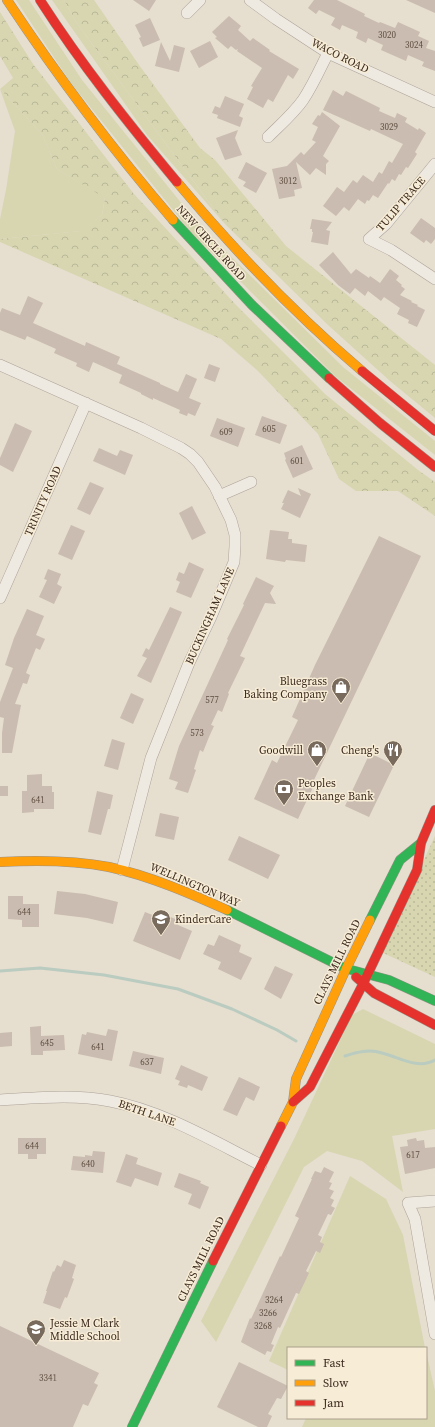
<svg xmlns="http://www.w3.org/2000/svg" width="435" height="1427" viewBox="0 0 435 1427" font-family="'Source Serif 4',serif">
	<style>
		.green { fill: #d7d6b1 }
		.forest { fill: url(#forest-crowns) }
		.park { fill: url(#park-dots) }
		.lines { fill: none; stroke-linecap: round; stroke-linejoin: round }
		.stream { stroke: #bacbc0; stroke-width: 3 }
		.building { fill: #cabcb0 }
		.street-casing { stroke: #aca397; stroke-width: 12 }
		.fast-casing { stroke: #9b9388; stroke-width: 10 }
		.slow-casing { stroke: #9b9388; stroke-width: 10 }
		.jam-casing { stroke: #9b9388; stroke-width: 10 }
		.street { stroke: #eee9e1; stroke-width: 11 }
		.fast { stroke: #30b455; stroke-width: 9 }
		.slow { stroke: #ff9f0a; stroke-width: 9 }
		.jam { stroke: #e5322d; stroke-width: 9 }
		.labels { text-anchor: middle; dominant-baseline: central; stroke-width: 3; stroke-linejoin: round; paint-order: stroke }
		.number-label { font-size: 9px; fill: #604f43 }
		.street-label { font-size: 11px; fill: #3c2b1f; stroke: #f7ecd5 }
		.poi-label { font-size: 11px; fill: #3c2b1f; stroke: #f7ecd5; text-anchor: end }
	</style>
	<defs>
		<pattern id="forest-crowns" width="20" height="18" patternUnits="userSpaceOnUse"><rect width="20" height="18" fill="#d7d6b1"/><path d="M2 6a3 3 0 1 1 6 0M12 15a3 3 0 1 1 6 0" fill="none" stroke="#b9b898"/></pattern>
		<pattern id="park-dots" width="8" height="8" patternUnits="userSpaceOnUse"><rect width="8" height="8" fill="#d7d6b1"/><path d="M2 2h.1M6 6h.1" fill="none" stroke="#b9b898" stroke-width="1.8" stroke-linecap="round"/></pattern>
	</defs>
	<rect width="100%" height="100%" fill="#e6decf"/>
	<!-- green -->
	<path class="green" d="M16,0H29L82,80L199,225L343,367L435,441V455L335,376L190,231L71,83Z
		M52,0H64L76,22L225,224L147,135Z
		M0,89L42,134L57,169L105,197L102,215L82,231L0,239V219L6,190L15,131Z
		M363,1009L435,1044V1129L392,1136L403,1192L362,1161L327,1151L304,1167L216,1342L201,1321L294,1139L352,1015Z
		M350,1176L386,1199L403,1235L425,1348H288V1370L269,1361Z
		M426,1351L435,1391V1427H302L306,1418H426Z"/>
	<!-- forest -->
	<path class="forest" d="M64,0H94L139,65L200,148L215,160L286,246L435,365V418L390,381L328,325L225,224L76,22Z
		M0,12L33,64L134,194L236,305L325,394L418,470L435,482V516L398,491H356L339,479L318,434L258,371L221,339L0,242V239L81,231L102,215L105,198L57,169L42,134L0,89L13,78L0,56Z"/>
	<!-- park -->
	<path class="park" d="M435,836V977L381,952Z"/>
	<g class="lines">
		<!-- stream -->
		<path class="stream" d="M0,971L40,968L104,975L178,989L232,1009L277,1030L296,1041
			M345,1056C357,1052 369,1049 382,1053C399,1057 417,1070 435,1060"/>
	</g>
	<!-- building -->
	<path class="building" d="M133,0H156L149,11Z
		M314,0H337L365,14L364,16L379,23L380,22L395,28L398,22L420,32L418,36L429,41L426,48L435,51V71L422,66L424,62L408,55L406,61L381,50L383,45L368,38L366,43L356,38L358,32L342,25L340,30L331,25L335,18L319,10L316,14L308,8Z
		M406,0H435V13Z
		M229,16L241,26L238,30L250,41L253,38L270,50L269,51L299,69L293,79L288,75L273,102L268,99L263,108L247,99L253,87L251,86L262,68L237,51L238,49L236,50L231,46L228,49L215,38L217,37L212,32Z
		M150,18L160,40L143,47L139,38L141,37L135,25Z
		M210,41L218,57L199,68L190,51Z
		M161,42L170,61L174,45L185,48L179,72L155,66Z
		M333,90L343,96L346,91L380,108L379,111L395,118L397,113L407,118L405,122L418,130L419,128L426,133L415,152L417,154L408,168L406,167L401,175L399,174L395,181L392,179L389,184L388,183L378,198L373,195L369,201L367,200L365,204L358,199L349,211L344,207L336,216L323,206L337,187L344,192L353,180L357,183L363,175L373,182L379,172L382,174L389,161L392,163L403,144L371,129L370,131L323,110Z
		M225,96L244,104L239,116L243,118L240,127L217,118L218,115L212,113L215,106L220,108Z
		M322,112L340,126L323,156L329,161L326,164V175L316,168L310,175L296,162L302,188L294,190L295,196L279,199L272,169L287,166L301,152L304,155L316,142L312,140L318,127L312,124L318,115L320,116Z
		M238,130L235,138L242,155L225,160L216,138Z
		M246,162L267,173L256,193L243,186L246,182L238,178Z
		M421,218L435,228V239L431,244L426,240L424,243L410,233Z
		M312,219L332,222L326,230L330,231L328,245L311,242L313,232H312V229H310Z
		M333,252L351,274L356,269L369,278L370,276L380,283L390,269L399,276L396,280L402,285L401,286L405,289L400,295L412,301L411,302L418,305L417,306L425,310L417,327L408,323L409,320L397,314L400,308L384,297L381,301L368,291L365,296L355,288L350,294L338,285L319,265Z
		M28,296L43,303L33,323L85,346L86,342L120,357L117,364L160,383V384L178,392L186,374L197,379L189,398L201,403L195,416L188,413L187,416L179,413L180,410L153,398V400L141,394V393L119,383L122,375L93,362L89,372L76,366L77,363L54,353L56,349L27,336L25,340L0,330V313L2,308L20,315Z
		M209,364L220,368L215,382L204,378Z
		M262,416L287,425L280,444L255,435Z
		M217,418L245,428L238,447L210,436Z
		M15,423L32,431L13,472L0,465V458Z
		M302,445L313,469L293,478L285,460L286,459L284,453Z
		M99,448L117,456L120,450L133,455L125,475L93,461Z
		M90,482L104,488L90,515L77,509Z
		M298,488L311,494L300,518L281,509L284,503H282L288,490L301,496Z
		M192,506L206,533L192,540L179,513Z
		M71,525L85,531L72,560L58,554Z
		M270,530L289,532L288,539H292V543L307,545L305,562L286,560L285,562L266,559Z
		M379,536L421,556L314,780L316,781L298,819L254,799L272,760L277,763L298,720L292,717L315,665Z
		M189,562L204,569L191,598L176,592L180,582L176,580L179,572L184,574Z
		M48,569L61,574L57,584L62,587L54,604L39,597L47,580L44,579Z
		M256,577L274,586L270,593L276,604L265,603L240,656L245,658L228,693L229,694L222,712L218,710L211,725L214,726L209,737L203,752L200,750L194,769L196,770L188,793L175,789L178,782L169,779L179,746L228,640L227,639L244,605L243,604Z
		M170,607L182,612L151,683L137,676L147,658L142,656L146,648L149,650Z
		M27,609L44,616L36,635L45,639L40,650L36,648L26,673L30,675L27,684L23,683L15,704L21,705L12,753H2V733L4,718L0,717V702L13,668L5,665L14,638Z
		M131,693L144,699L133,724L120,718Z
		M112,739L125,743L118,770L104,766Z
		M370,753L394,765L369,817L345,806Z
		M42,774V786H52V792H54V809H34V812L22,813V791H27V775Z
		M0,786H8V796H0Z
		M97,791L113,795L110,809H108L101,835L88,832Z
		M160,813L179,817L174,840L155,836Z
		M239,836L280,855L268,879L228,860Z
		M57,891L85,894L118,902L113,924L87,918L54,914Z
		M8,896H23V904H39V927H22V920L8,919Z
		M145,912L160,918L161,913L180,921L178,925L192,931L180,960L133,941Z
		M219,935L241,945L239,952L252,958L241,980L218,969L221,962L203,954L208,944L214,946Z
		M275,966L293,974L281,999L264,989Z
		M41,1026V1036L64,1035L65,1050L43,1051V1055H31L30,1027Z
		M108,1029L118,1031L112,1061L78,1054L82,1034L86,1035L87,1032L106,1036Z
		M12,1032V1046L0,1047V1033Z
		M133,1051L164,1058L161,1074L129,1066Z
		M181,1065L208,1077L202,1091L188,1085L187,1088L178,1085L180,1081L175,1079Z
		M239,1077L260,1087L254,1101L246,1097L237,1116L223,1110Z
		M18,1138H46V1154H37V1159H28V1154H18Z
		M416,1138L417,1141L424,1140L425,1148L435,1147V1168L405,1174L400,1147L408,1146L407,1140Z
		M93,1151L105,1152L103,1173L71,1170L73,1156L85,1157V1155L92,1156Z
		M126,1154L138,1158L136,1164L162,1173L158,1186L135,1178L131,1187L116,1182Z
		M324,1167L334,1172L329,1182L332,1183L329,1189L334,1191L330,1198L334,1200L331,1206L335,1208L331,1215L328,1214L318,1235L322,1237L320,1242L324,1244L320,1253L316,1251L306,1271L309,1273L299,1294L296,1293L280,1328L278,1327L271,1344L274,1345L271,1352L267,1351L265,1355L241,1342L250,1318L251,1319L280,1256L281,1257L299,1218L295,1216L312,1179H311L315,1171L321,1173Z
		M179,1173L201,1181L200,1183L209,1187L200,1209L188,1204L192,1194L174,1187Z
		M64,1260L76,1265L72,1278L74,1279L67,1298L65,1297L60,1309L43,1303L47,1291H46L53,1271L54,1272L57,1265L61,1267Z
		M0,1326L99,1373L94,1383L98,1385L88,1406L83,1404L73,1427H0Z
		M239,1362L288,1386L281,1399L277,1398L268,1414L272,1416L267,1427H258L217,1407Z"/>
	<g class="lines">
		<!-- street casing -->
		<g class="street-casing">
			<path id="street" d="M250,0L276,19L328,53L435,102
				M187,13L200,0
				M268,137C280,125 293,114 303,100C313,85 320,69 328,53
				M435,164L386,224L369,239L391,250L435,279
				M0,365L141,428L181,448L190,454L198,462L215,487L231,520L235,535V546L234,562L211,617L189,663L151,758L122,870
				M219,496L251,482
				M0,598L86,403
				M0,1100C36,1098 74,1094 110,1101C163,1111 213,1141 261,1165
				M435,1201L408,1203L415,1219L435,1334"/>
		</g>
		<!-- fast casing -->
		<g class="fast-casing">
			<path id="fast" d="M173,220L252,305L329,378
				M227,910L344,968L389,980L435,1001
				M370,920L400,860L421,843
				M132,1427L213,1261"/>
		</g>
		<!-- slow casing -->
		<g class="slow-casing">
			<path id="slow" d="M7,0C58,77 113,150 173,220
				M177,182C233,249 295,314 362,371
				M0,862C36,860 73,860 109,867C150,876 189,893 227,910
				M281,1126L293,1102L296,1079L346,969L370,920"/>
		</g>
		<!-- jam casing -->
		<g class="jam-casing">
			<path id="jam" d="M40,0C81,64 128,123 177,182
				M362,371L435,431
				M329,378L380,423L435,467
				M356,977L374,993L435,1025
				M293,1102L310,1087L363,984L417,870L421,843L435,810
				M213,1261L281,1126"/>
		</g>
		<!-- street -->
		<use href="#street" class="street"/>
		<!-- fast -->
		<use href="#fast" class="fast"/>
		<!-- slow -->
		<use href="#slow" class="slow"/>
		<!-- jam -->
		<use href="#jam" class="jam"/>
	</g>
	<!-- icons -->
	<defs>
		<g id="shop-pin" transform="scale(1)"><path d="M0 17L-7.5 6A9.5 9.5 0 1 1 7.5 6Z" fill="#786a5d" stroke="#f7ecd5"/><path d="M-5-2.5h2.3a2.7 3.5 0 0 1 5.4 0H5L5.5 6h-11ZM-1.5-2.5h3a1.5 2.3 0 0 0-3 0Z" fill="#fff"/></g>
		<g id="restaurant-pin" transform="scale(1)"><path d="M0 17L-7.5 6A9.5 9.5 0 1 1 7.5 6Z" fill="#786a5d" stroke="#f7ecd5"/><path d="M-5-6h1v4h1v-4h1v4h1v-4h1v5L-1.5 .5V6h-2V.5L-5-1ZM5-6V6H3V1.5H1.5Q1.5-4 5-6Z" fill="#fff"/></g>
		<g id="bank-pin" transform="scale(1)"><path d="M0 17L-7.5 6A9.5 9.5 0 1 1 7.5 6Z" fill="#786a5d" stroke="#f7ecd5"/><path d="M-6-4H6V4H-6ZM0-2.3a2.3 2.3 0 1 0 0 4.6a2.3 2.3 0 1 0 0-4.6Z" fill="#fff"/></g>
		<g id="school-pin" transform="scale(1)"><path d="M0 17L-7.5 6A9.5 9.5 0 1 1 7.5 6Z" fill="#786a5d" stroke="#f7ecd5"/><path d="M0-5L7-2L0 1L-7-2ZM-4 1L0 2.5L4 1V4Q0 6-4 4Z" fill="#fff"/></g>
	</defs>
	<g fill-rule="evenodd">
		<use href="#shop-pin" x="341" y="687"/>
		<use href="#shop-pin" x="317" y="750"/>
		<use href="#restaurant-pin" x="393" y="750"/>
		<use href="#bank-pin" x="284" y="789"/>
		<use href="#school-pin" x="161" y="919"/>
		<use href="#school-pin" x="36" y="1329"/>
	</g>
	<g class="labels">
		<!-- number labels -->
		<g class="number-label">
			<text x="387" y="35">3020</text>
			<text x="414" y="45">3024</text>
			<text x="389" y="127">3029</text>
			<text x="288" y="181">3012</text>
			<text x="269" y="429">605</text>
			<text x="226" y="432">609</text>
			<text x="297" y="461">601</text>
			<text x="212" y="700">577</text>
			<text x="197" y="733">573</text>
			<text x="38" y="800">641</text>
			<text x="24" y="912">644</text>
			<text x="47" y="1043">645</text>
			<text x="98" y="1047">641</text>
			<text x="147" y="1062">637</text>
			<text x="32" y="1146">644</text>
			<text x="413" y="1155">617</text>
			<text x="88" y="1164">640</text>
			<text x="274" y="1300">3264</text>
			<text x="268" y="1313">3266</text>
			<text x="263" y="1326">3268</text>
			<text x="48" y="1378">3341</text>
		</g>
		<!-- street labels -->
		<g class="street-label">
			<text transform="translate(340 56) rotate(27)">WACO ROAD</text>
			<text transform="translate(401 204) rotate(-49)">TULIP TRACE</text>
			<text transform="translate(211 243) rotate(48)">NEW CIRCLE ROAD</text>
			<text transform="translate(43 501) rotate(-66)">TRINITY ROAD</text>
			<text transform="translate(210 616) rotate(-66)">BUCKINGHAM LANE</text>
			<text transform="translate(195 885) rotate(23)">WELLINGTON WAY</text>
			<text transform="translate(337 962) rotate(-64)">CLAYS MILL ROAD</text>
			<text transform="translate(147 1113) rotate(19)">BETH LANE</text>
			<text transform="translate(201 1259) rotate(-64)">CLAYS MILL ROAD</text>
		</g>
		<!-- poi labels -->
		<g class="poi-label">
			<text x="327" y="681">Bluegrass<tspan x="327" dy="13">Baking Company</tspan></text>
			<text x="303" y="750">Goodwill</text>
			<text x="379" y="750">Cheng's</text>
			<text x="298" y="783" text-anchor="start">Peoples<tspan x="298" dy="13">Exchange Bank</tspan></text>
			<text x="175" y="919" text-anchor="start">KinderCare</text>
			<text x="50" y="1323" text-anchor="start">Jessie M Clark<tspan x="50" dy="13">Middle School</tspan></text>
		</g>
	</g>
	<!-- legend -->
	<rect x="287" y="1347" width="140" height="72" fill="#f7ecd5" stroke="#ac9f8c"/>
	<rect x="295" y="1360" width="20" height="6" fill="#30b455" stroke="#ac9f8c"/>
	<text x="323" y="1367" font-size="12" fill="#3c2b1f">Fast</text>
	<rect x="295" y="1380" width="20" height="6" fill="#ff9f0a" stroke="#ac9f8c"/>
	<text x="323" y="1387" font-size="12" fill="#3c2b1f">Slow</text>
	<rect x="295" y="1400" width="20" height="6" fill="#e5322d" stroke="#ac9f8c"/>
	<text x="323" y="1407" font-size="12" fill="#3c2b1f">Jam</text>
</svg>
